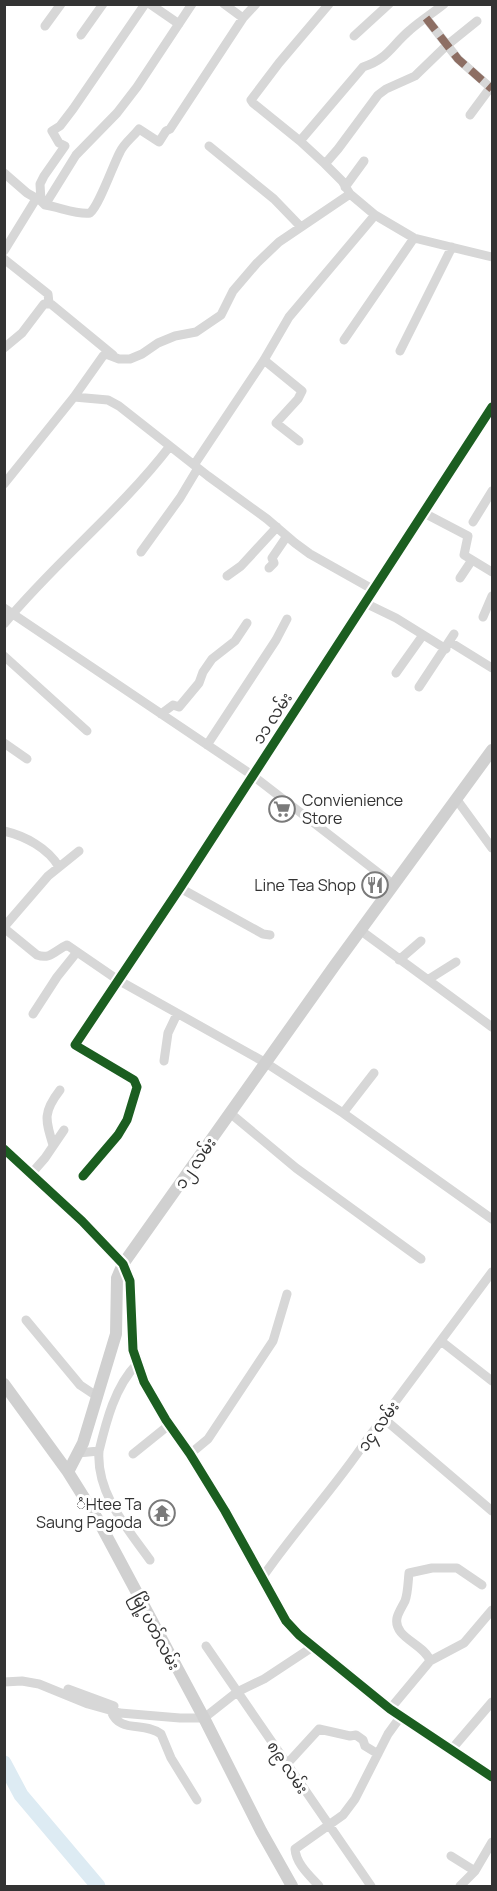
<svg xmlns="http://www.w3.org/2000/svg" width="497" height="1891" viewBox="0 0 497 1891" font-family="Manrope,'Noto Sans Myanmar',sans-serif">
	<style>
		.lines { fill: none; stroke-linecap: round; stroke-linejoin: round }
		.river { stroke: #ddebf3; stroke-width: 15 }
		.street { stroke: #d7d7d7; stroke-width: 9 }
		.secondary { stroke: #d0d0d0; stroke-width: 12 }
		.quiet { stroke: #8d6e63; stroke-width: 8; stroke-dasharray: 15 8; stroke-linecap: butt }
		.cycleway-casing { stroke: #fff; stroke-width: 13 }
		.cycleway { stroke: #1b5e20; stroke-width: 9 }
		.labels { text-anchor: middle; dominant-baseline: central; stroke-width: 6; stroke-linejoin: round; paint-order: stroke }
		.street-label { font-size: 16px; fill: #333; stroke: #fff }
		.poi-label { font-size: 16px; fill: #333; stroke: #fff; text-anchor: end }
	</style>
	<rect width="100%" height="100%" fill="#fff"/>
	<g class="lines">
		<!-- river -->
		<path class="river" d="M4,1763L21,1795L98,1886"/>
		<!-- street -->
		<path class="street" d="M150,4L179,24
			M329,4L279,63L251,100L253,103L300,141L363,67C388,59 391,46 410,30C420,21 433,13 444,4
			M243,18L256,4
			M426,18L458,59L492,89
			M45,26L61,4
			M81,35L103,4
			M354,36L389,4
			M470,115L490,88
			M300,141L325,164L338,149L378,95L386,89L415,76L446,46L477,21
			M209,146L274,199L301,227
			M325,164L342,181L350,194
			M4,173L27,193L41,201L45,205L76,155L117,113L137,87L192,4
			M345,187L364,161
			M41,201L40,184L44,176L65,146L59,143L52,131L60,126L73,109L145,4
			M45,205C59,207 78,215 90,213C99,206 113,165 120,152C124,143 133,137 139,129L159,142L166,131L170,129L243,18L224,4
			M4,251L36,199
			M4,259L48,294L49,303
			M344,340L414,238
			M4,348L22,333L44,304H51L113,355
			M400,351L452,247
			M264,360L302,391L298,399L276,423L299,441
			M74,397L108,400L119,406L208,476L267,519L295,543L310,554L374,590
			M194,465L264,360L289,317L375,215
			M4,484L74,397L103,356L106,354L119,359H130L142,354L158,343L175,336L196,332L221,315L233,291L257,263L279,242L350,194L375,215L414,238L492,257
			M424,513L468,536L464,555L492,572
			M473,522L492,491
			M141,552L180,498L198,468
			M269,568L274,563L272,558L287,536
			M227,576L241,566L277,527
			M460,578L472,560
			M365,603L396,618L446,649
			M4,608L252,775L394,885
			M483,617L492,596
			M4,624C56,561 120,511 170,446
			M450,642L492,668
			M4,656L87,731
			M396,673L423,635
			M419,687L454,634
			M161,714L173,705L179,707L199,683L203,672L212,659L235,641L247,623
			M4,743L27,759
			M207,745L276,640L287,619
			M457,800L492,848
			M4,831C25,836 48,848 59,867
			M180,888L263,934L270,935
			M4,927L48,876L79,851
			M4,928L37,955C51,960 55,950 67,945L118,980L266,1063L343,1113L492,1219
			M360,930L492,1027
			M399,960L421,941
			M429,979L456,962
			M33,1014L57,977L77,952
			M164,1061L168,1033L177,1014
			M230,1113L296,1168L421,1259
			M343,1113L374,1073
			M53,1145C45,1119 43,1112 60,1090
			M4,1149L82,1221L123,1264
			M31,1174L45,1158L64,1130
			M83,1176L118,1135L127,1120L137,1087L134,1080L75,1045L180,888L492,407
			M26,1320L80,1385L98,1397
			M441,1341L492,1381
			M383,1418L492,1511
			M99,1451C96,1493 127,1528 150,1560
			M78,1453L99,1451C106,1422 115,1386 137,1364
			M133,1454L169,1425
			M190,1454L208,1439L273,1341L287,1294
			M262,1578C294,1531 334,1489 366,1441L492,1272
			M206,1646L371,1886
			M430,1661C425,1644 393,1638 397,1618C398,1613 402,1607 405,1601C408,1593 408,1582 409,1573L432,1568H457L482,1585
			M4,1682L22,1681L39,1684L88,1704L120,1713L180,1718H204L237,1692L264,1679L314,1646
			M68,1689L114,1706
			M390,1709L430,1661L464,1643L492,1610
			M111,1711C120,1734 143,1721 161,1734L171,1758L197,1800
			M451,1750L492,1702
			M286,1765L319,1729L350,1736L356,1735L363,1740L365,1746L378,1754
			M451,1856L475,1871L492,1842
			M319,1886C310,1876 296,1864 295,1849L343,1815L355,1799L388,1734L401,1716
			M460,1886L475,1871"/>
		<!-- secondary -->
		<path class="secondary" d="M123,1264L130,1281L133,1350L144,1382L166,1420L190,1454L225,1511L286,1621L299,1635L390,1709L492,1777
			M4,1384L68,1472L98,1520L204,1718L261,1831L292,1886
			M68,1472L83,1443L116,1334L117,1278L123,1264L335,965L492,750"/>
		<!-- quiet -->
		<path class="quiet" d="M426,18L458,59L492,89"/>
		<!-- cycleway casing -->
		<g class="cycleway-casing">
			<path id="cycleway" d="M4,1149L82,1221L123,1264L130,1281L133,1350L144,1382L166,1420L190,1454L225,1511L286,1621L299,1635L390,1709L492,1777
				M83,1176L118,1135L127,1120L137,1087L134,1080L75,1045L180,888L492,407"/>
		</g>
		<!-- cycleway -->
		<use href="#cycleway" class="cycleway"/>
	</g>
	<!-- icons -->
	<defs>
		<g id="supermarket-ring" transform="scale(1.35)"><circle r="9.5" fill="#fff" stroke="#7a7a7a" stroke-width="1.5"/><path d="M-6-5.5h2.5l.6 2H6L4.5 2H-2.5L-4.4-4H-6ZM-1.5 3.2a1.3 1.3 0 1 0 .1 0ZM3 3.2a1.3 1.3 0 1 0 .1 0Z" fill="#7a7a7a"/></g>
		<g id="restaurant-ring" transform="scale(1.35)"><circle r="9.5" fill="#fff" stroke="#7a7a7a" stroke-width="1.5"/><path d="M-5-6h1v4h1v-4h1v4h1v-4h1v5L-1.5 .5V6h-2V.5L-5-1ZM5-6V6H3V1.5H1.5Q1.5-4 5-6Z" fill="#7a7a7a"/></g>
		<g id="temple-ring" transform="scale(1.35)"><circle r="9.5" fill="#fff" stroke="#7a7a7a" stroke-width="1.5"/><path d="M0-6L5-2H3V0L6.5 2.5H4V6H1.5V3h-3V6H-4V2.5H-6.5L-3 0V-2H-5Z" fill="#7a7a7a"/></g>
	</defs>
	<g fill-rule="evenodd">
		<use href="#supermarket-ring" x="282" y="809"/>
		<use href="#restaurant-ring" x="375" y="885"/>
		<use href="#temple-ring" x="162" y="1513"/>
	</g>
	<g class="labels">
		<!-- street labels -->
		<g class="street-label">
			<text transform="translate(272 718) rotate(-57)">၁၁ လမ်း</text>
			<text transform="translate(195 1163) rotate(-55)">၁၂ လမ်း</text>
			<text transform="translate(378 1426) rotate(-54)">၁၄ လမ်း</text>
			<text transform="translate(156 1631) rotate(62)">မြို့ပတ်လမ်း</text>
			<text transform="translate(288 1767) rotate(56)">၈၉ လမ်း</text>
		</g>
		<!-- poi labels -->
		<g class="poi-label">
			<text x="302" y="800" text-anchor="start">Convienience<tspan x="302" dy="18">Store</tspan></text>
			<text x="356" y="885">Line Tea Shop</text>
			<text x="142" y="1504">ံHtee Ta<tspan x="142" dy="18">Saung Pagoda</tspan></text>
		</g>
	</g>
	<!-- border -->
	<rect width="497" height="1891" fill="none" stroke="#333333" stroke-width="12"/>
</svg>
